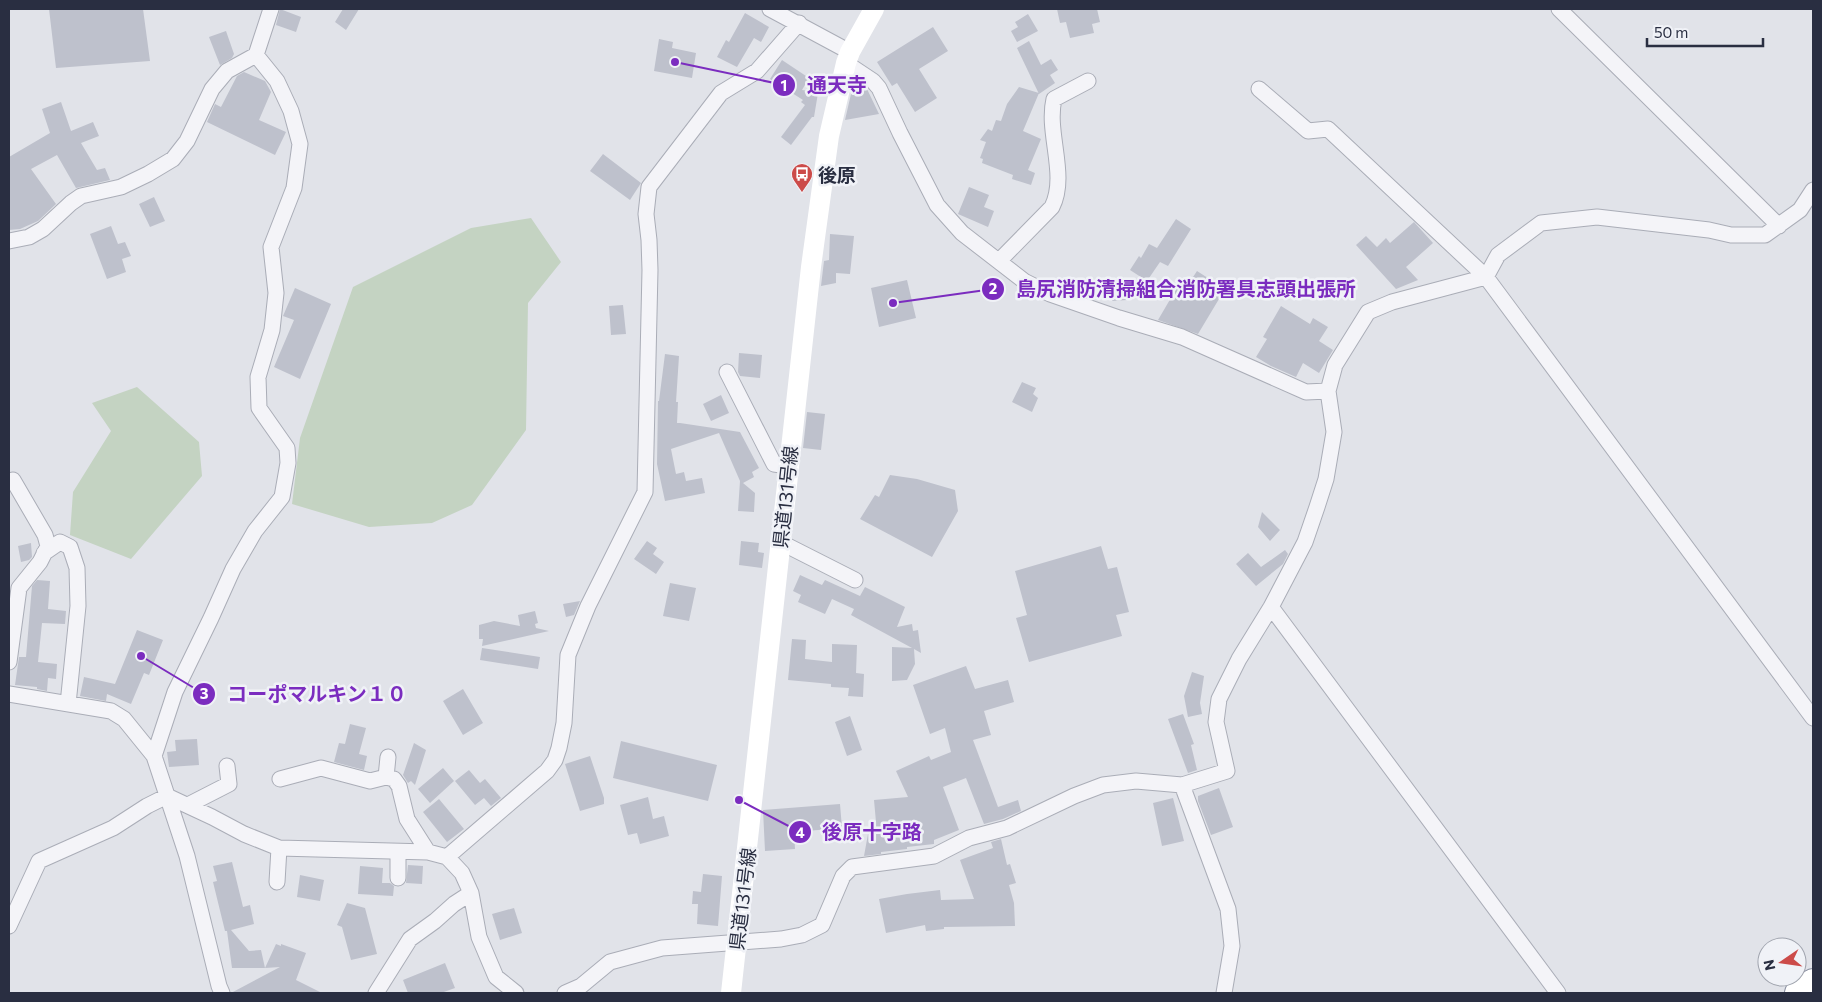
<svg xmlns="http://www.w3.org/2000/svg" width="1822" height="1002" viewBox="0 0 1822 1002" font-family="Commissioner,'Noto Sans JP',sans-serif">
	<style>
		.green { fill: #c4d3c2 }
		.building { fill: #bec1cc }
		.lines { fill: none; stroke-linecap: round; stroke-linejoin: round }
		.street-casing { stroke: #aaadb7; stroke-width: 17 }
		.highway-casing { stroke: #888ea0; stroke-width: 28 }
		.street { stroke: #f4f4f8; stroke-width: 15 }
		.secondary { stroke: #fff; stroke-width: 20 }
		.highway { stroke: #fff; stroke-width: 26 }
		.labels { text-anchor: middle; dominant-baseline: central; stroke-width: 5; stroke-linejoin: round; paint-order: stroke }
		.poi-label { font-size: 19px; font-weight: bold; fill: #292e41; stroke: #f0f2f7; text-anchor: start }
		.street-label { font-size: 19px; fill: #292e41; stroke: #f0f2f7 }
		.leader { fill: none; stroke: #7b2cbf; stroke-width: 2 }
		.callout-dot { fill: #7b2cbf; stroke: #f0f2f7; stroke-width: 2 }
		.mark-label { font-size: 15px; text-anchor: middle; font-weight: bold; fill: #fff }
		.callout-label { font-size: 20px; text-anchor: middle; font-weight: bold; fill: #7b2cbf; stroke: #f0f2f7; stroke-width: 5; stroke-linejoin: round; paint-order: stroke }
	</style>
	<rect width="100%" height="100%" fill="#e1e3e9"/>
	<!-- green -->
	<path class="green" d="M531,218L561,262L528,303L526,430L472,505L432,523L369,527L292,504L300,438L353,287L471,228Z
		M137,387L199,442L202,476L131,559L70,535L73,492L111,431L92,403Z"/>
	<!-- building -->
	<path class="building" d="M49,9H143L150,61L56,68Z
		M280,9L301,17L296,32L276,25Z
		M343,9H359L346,30L335,22Z
		M1057,9H1097L1100,22L1092,24L1094,33L1070,38L1066,22L1060,23Z
		M745,13L769,27L761,42L754,38L737,67L717,57L726,40L729,42Z
		M1028,14L1038,31L1017,42L1011,31L1018,27L1015,22Z
		M933,27L948,51L919,69L937,98L915,112L897,83L892,86L877,62Z
		M226,31L234,54L232,58L220,65L209,37Z
		M659,39L673,42L672,48L696,53L692,78L654,71Z
		M1029,41L1041,65L1051,59L1058,70L1050,75L1055,83L1039,94L1017,48Z
		M782,60L809,78L802,90L815,92L819,87L814,117H812L791,145L781,137L805,105L801,102L803,100L770,79Z
		M244,72L265,81L271,92L259,120L286,132L275,155L207,122L215,104L221,107L237,76Z
		M854,81L867,89L879,114L845,120Z
		M1019,87L1039,93L1023,131L1041,139L1028,170L1035,173L1031,185L1012,179L1013,175L982,163L983,159L980,158L986,142L980,140L988,129L992,131L996,120L1001,121L1007,104Z
		M61,102L71,131L93,122L99,136L81,143L97,170L105,168L110,180L76,188L57,155L31,169L56,204L38,221L20,229L9,230V157L50,133L42,109Z
		M603,154L641,183L630,200L590,171Z
		M969,187L989,195L984,207L994,211L988,227L958,214Z
		M154,197L165,221L150,227L139,204Z
		M1176,219L1191,229L1168,266L1160,262L1147,281L1130,270L1139,256L1141,258L1149,244L1157,248Z
		M1414,222L1433,243L1406,267L1418,280L1396,289L1356,245L1366,236L1377,247L1386,238L1390,243Z
		M111,226L118,244L125,242L131,256L122,259L126,272L107,279L90,234Z
		M830,234L854,236L850,274L836,273V283L821,286L824,261L829,260Z
		M1197,271L1225,289L1198,334L1158,320L1182,279L1189,283Z
		M907,280L916,318L879,327L871,288Z
		M1112,280H1126L1127,300L1112,301Z
		M295,288L331,304L300,379L274,367L294,320L283,316Z
		M623,305L626,334L611,335L609,306Z
		M1281,306L1310,324L1313,318L1328,327L1319,341L1333,350L1319,373L1303,363L1296,377L1271,366L1256,357L1267,339L1263,337Z
		M739,353L762,355L760,378L740,376L738,372Z
		M665,354L679,356L676,402H678L677,423H680L740,432L759,468L752,472L754,477L743,483L755,493L754,512L738,511L740,481L719,433L671,449L676,474L684,472L686,481L702,478L705,493L665,501L657,464L658,401H659Z
		M1022,382L1036,388L1033,394L1038,398L1032,412L1012,402Z
		M721,395L729,413L711,421L703,404Z
		M807,412L825,414L821,450L803,448Z
		M890,475L917,479L955,490L958,511L932,557L860,519L875,495L879,497Z
		M1262,512L1280,530L1270,541L1258,527Z
		M647,541L657,548L653,554L664,562L656,574L634,559Z
		M741,541L759,543L758,552L764,553L762,568L739,565Z
		M31,543L32,557L29,560L21,562L18,546Z
		M1101,546L1108,569L1117,567L1129,612L1116,615L1122,636L1029,662L1016,618L1027,615L1015,571Z
		M1285,550L1288,554L1283,564L1256,586L1236,564L1248,553L1261,567Z
		M800,575L822,585L825,580L860,596L865,587L905,607L897,627L912,624L913,631L918,630L921,653L914,649L915,664L907,680L892,681V647L912,648L851,615L854,609L832,599L825,614L798,602L801,595L793,591Z
		M37,580L50,581L48,609L66,611L65,624L42,623L38,662L57,664L56,679L48,678L47,691L37,689V687L15,685L19,657H26L32,586Z
		M670,583L696,588L689,621L663,616Z
		M580,601L574,615L566,617L563,604Z
		M535,611L538,623L535,624L536,628L549,631L482,646L483,639H479V625L494,621L520,626L518,615Z
		M137,630L163,640L149,675L144,673L131,704L107,694L106,701L80,696L84,677L115,684Z
		M792,639L806,640L805,659L832,662V644L857,645L856,673L864,674L863,697L848,696L849,688L831,687V684L788,680Z
		M482,648L540,657L538,669L480,660Z
		M966,666L975,689L1008,680L1014,702L984,711L991,735L973,740L998,807L1018,800L1021,811L1003,819L984,824L966,778L943,787L959,830L934,840V844L907,847V849L881,852V854L864,856L870,823L876,822L874,800L908,797L896,771L929,756L931,760L951,752L945,728L930,734L913,685Z
		M1192,672L1204,676L1200,703L1202,714L1188,717L1184,696Z
		M463,689L483,723L463,735L443,701Z
		M1183,714L1194,744L1191,745L1197,770L1188,773L1168,719Z
		M850,716L862,750L847,756L835,722Z
		M350,724L366,728L359,754L367,756L364,770L334,762L339,743L345,744Z
		M197,739L199,765L169,767L167,752L176,751L175,740Z
		M621,741L717,765L708,801L613,778Z
		M414,743L426,750L415,785L411,781L408,783L403,775Z
		M590,756L604,798V804L580,811L565,764Z
		M443,768L454,781L430,803L418,789Z
		M469,770L480,783L485,779L501,798L491,806L484,798L475,805L455,781Z
		M1219,788L1233,827L1211,835L1198,801V796Z
		M648,797L653,819L664,816L669,836L640,844L637,833L628,835L620,805Z
		M1173,798L1184,841L1162,846L1153,803Z
		M439,799L464,829L447,842L423,812Z
		M840,804L842,828L794,832L795,849L765,851L763,810Z
		M1001,839L1007,865L1010,864L1016,883L1009,885L1014,903L1015,926L944,927V929L926,931L925,925L886,933L879,899L907,894L940,890L941,900L974,899L960,860L993,848L991,842Z
		M232,862L243,907L250,905L254,924L231,930L249,951L261,950L265,968H232L227,931H225L213,882L217,881L213,866Z
		M408,865L423,866L422,884L406,883Z
		M360,866L383,868L382,883H390L394,886L393,896L358,894Z
		M703,874L722,876L718,926L697,924L698,904H692L693,891L701,892Z
		M300,875L324,880L320,901L297,897Z
		M347,903L365,908L377,954L351,960L342,927L337,925Z
		M514,908L522,933L500,940L492,914Z
		M276,944L281,946V944L306,953L296,980L322,993H231L280,967L265,968Z
		M445,963L455,988L441,993H408L403,980Z"/>
	<g class="lines">
		<!-- street casing -->
		<g class="street-casing">
			<path id="street" d="M770,9L850,52
				M1559,9L1779,226
				M846,63L873,81L879,88L900,133L937,205L962,233L1024,281L1050,294L1119,318L1182,337L1306,392L1328,391
				M1259,89L1308,131L1328,129L1486,277L1813,718
				M9,241L29,237L43,229L71,203L81,196L121,187L148,174L173,159L187,141L212,89L227,71L256,55L271,9
				M999,261L1052,207C1068,175 1046,133 1054,99L1088,81
				M727,372L774,464L788,466
				M780,542L855,580
				M44,553L60,542L70,547L77,568L78,606L68,704
				M1271,607L1558,993
				M9,662L19,588L40,562L48,546L45,535L13,480
				M9,694L111,711L124,719L154,756L187,856L219,986L222,993
				M154,756L175,692L211,618L233,569L255,531L282,497L288,463L287,448L259,408L258,377L272,330L276,293L271,247L294,188L300,144L291,111L277,81L256,55
				M386,777L388,757
				M280,779L321,768L370,781L386,777L394,779L399,786L407,819L428,852
				M1182,785L1228,909L1232,946L1224,993
				M188,805L229,784L227,766
				M398,853V878
				M447,857L547,771L555,760L559,748L564,723L568,655L588,606L645,492L650,270L649,240L646,214L649,187L721,93L757,71L799,23
				M277,882L279,848
				M9,926L39,861L113,828L147,806L167,796L212,817L244,834L279,848L428,852L447,857L462,873L471,893L479,937L496,977L516,993
				M376,993L410,939L435,921L454,904L471,893
				M565,993L581,986L610,962L662,948L781,939L802,935L822,925L843,876L852,867L934,856L969,838L1007,828L1074,796L1103,785L1136,781L1182,785L1227,771L1216,722L1219,699L1239,659L1271,607L1305,542L1317,507L1326,479L1334,432L1328,391L1335,365L1368,312L1392,302L1486,277L1498,255L1541,223L1597,217L1709,230L1731,235H1765L1800,210L1813,190"/>
		</g>
		<!-- highway casing -->
		<g class="highway-casing">
			<path id="highway" d="M1798,993L1813,982"/>
		</g>
		<!-- street -->
		<use href="#street" class="street"/>
		<!-- secondary -->
		<path class="secondary" d="M731,993L811,267L829,136L846,63L850,52L874,9"/>
		<!-- highway -->
		<use href="#highway" class="highway"/>
	</g>
	<!-- icons -->
	<defs>
		<g id="bus-pin" transform="scale(1.125)"><path d="M0 17L-7.5 6A9.5 9.5 0 1 1 7.5 6Z" fill="#cc4b49" stroke="#f0f2f7"/><path d="M-5-6H5V4H4V6H2V4H-2V6H-4V4H-5ZM-3.5-4V0h7V-4ZM-3.5 1.2v1.5H-2V1.2ZM2 1.2v1.5H3.5V1.2Z" fill="#fff"/></g>
	</defs>
	<g fill-rule="evenodd">
		<use href="#bus-pin" x="802" y="174"/>
	</g>
	<g class="labels">
		<!-- poi labels -->
		<g class="poi-label">
			<text x="818" y="174">後原</text>
		</g>
		<!-- street labels -->
		<g class="street-label">
			<text transform="translate(785 497) rotate(-84)">県道131号線</text>
			<text transform="translate(742 899) rotate(-83)">県道131号線</text>
		</g>
	</g>
	<!-- callouts -->
	<path class="leader" d="M675 62L784 85M893 303L993 289M141 656L204 694M739 800L800 832"/>
	<g class="callout-dot">
		<circle cx="675" cy="62" r="5"/>
		<circle cx="893" cy="303" r="5"/>
		<circle cx="141" cy="656" r="5"/>
		<circle cx="739" cy="800" r="5"/>
		<circle cx="784" cy="85" r="12"/>
		<circle cx="993" cy="289" r="12"/>
		<circle cx="204" cy="694" r="12"/>
		<circle cx="800" cy="832" r="12"/>
	</g>
	<g class="mark-label">
		<text x="784" y="91">1</text>
		<text x="993" y="294">2</text>
		<text x="204" y="699">3</text>
		<text x="800" y="838">4</text>
	</g>
	<g class="callout-label">
		<text x="837" y="92">通天寺</text>
		<text x="1186" y="296">島尻消防清掃組合消防署具志頭出張所</text>
		<text x="317" y="701">コーポマルキン１０</text>
		<text x="872" y="839">後原十字路</text>
	</g>
	<!-- border -->
	<rect width="1822" height="1002" fill="none" stroke="#292e41" stroke-width="20"/>
	<!-- north arrow -->
	<g transform="translate(1782 962) rotate(257)"><circle r="24" fill="#f0f2f7" stroke="#a0a4ae"/>
	<path d="M0-4L9 19L0 12L-9 19Z" fill="#cc4b49"/>
	<text y="-8" font-size="14" font-weight="bold" text-anchor="middle" fill="#292e41">N</text>
	</g>
	<!-- scale -->
	<path d="M1647 38v8h116v-8" fill="none" stroke="#292e41" stroke-width="2.5"/>
	<text x="1654" y="38" font-size="15" fill="#292e41" stroke="#f0f2f7" stroke-width="4" paint-order="stroke">50 m</text>
</svg>
